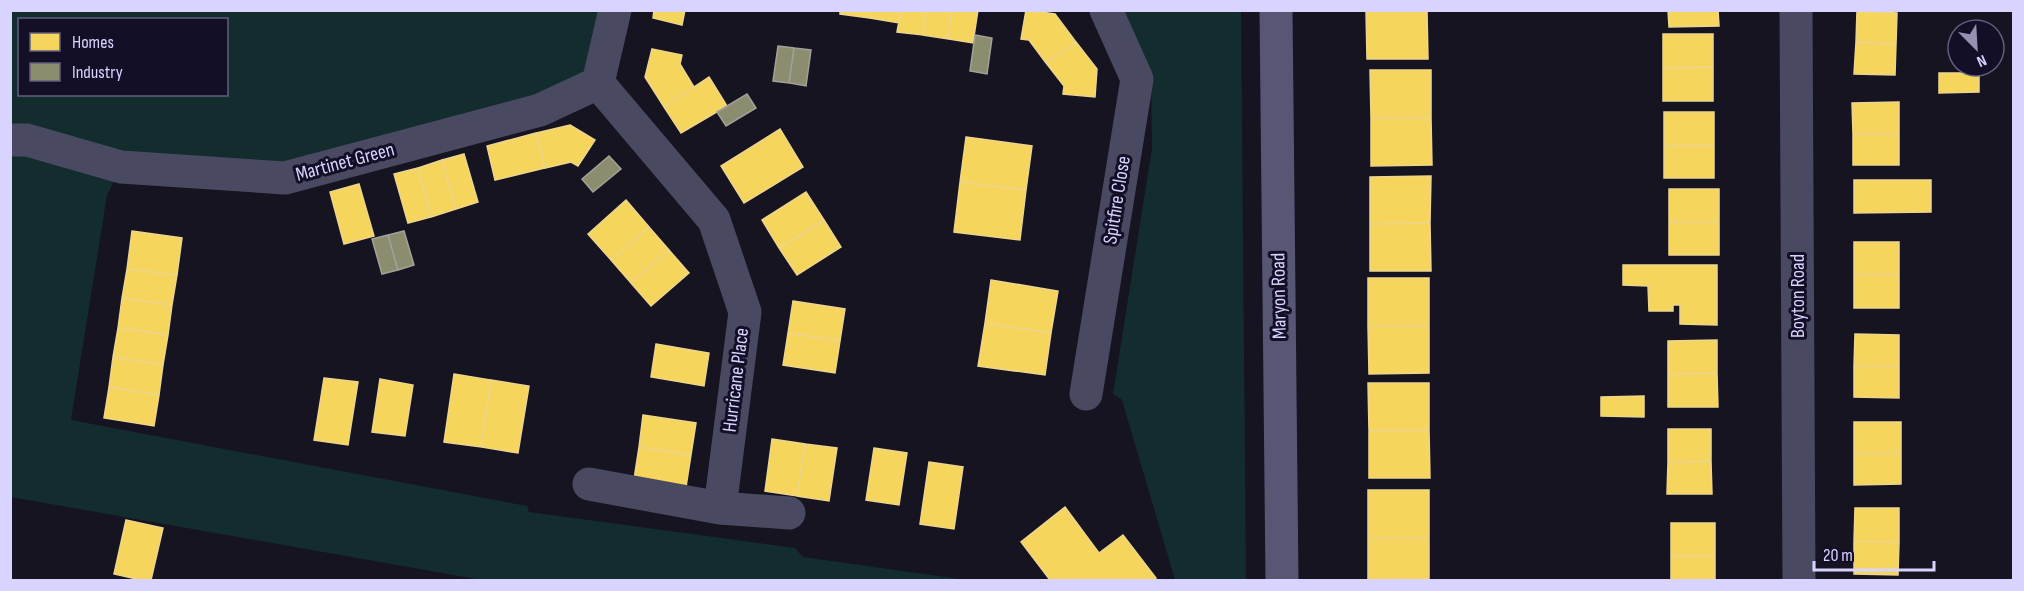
<svg xmlns="http://www.w3.org/2000/svg" width="2024" height="591" viewBox="0 0 2024 591" font-family="'Sofia Sans Condensed',sans-serif">
	<style>
		.green { fill: #132c2d; fill-rule: evenodd }
		.homes { fill: #f6d55c; stroke: #edd58d; stroke-width: 1.5 }
		.industry { fill: #8c8c6e; stroke: #a3a29a; stroke-width: 1.5 }
		.lines { fill: none; stroke-linecap: round; stroke-linejoin: round }
		.street { stroke: #4a4962; stroke-width: 33 }
		.secondary { stroke: #575674; stroke-width: 33 }
		.labels { text-anchor: middle; dominant-baseline: central; stroke-width: 6; stroke-linejoin: round; paint-order: stroke }
		.street-label { font-size: 20px; fill: #d9d4ff; stroke: #130f26 }
	</style>
	<rect width="100%" height="100%" fill="#161421"/>
	<!-- green -->
	<path class="green" d="M10,11H615L598,83L285,178L121,167L107,195L71,420L527,506L529,512L795,548L803,557L967,580H482L11,497ZM20,20H226V94H20Z
		M1122,11H1241L1246,580H1175L1122,400L1113,394L1152,148L1151,80Z"/>
	<!-- homes -->
	<path class="homes" d="M654,10H685L682,25L653,18Z
		M840,10H870L869,18L840,14Z
		M870,10H901L899,23L869,18Z
		M901,10H926L923,35L897,32Z
		M926,10H952L948,39L923,35Z
		M952,10H978L973,43L948,39Z
		M1026,10L1055,14L1076,42L1046,63L1029,40L1021,39Z
		M1668,10H1718L1719,26L1669,27Z
		M1366,11H1427L1428,59H1367Z
		M1857,11L1897,13L1896,44L1856,42Z
		M1663,34H1713V67L1663,68Z
		M1076,42L1097,69L1095,97L1063,94L1064,86L1046,63Z
		M1856,42L1896,44L1895,75L1854,74Z
		M652,49L682,55L680,64L694,87L664,107L645,77Z
		M1713,67V101H1663V68Z
		M1370,70H1431V118H1371Z
		M1939,73H1979V92L1939,93Z
		M709,77L727,106L681,133L664,107Z
		M1899,102V134H1853L1852,103Z
		M1664,112H1714V145L1664,146Z
		M1371,118H1431L1432,165L1371,166Z
		M570,125L595,140L578,166L571,162L545,168L536,133Z
		M780,129L803,167L744,203L721,166Z
		M536,133L545,168L495,180L487,146Z
		M1853,134H1899V165H1853Z
		M966,137L1032,146L1026,190L960,182Z
		M1714,145V178H1664V146Z
		M464,154L478,202L456,209L442,160Z
		M442,160L456,209L431,217L418,168Z
		M418,168L431,217L408,223L394,174Z
		M1431,176L1430,223L1370,224V177Z
		M1854,180H1931V212L1854,213Z
		M960,182L1026,190L1020,240L954,232Z
		M359,184L374,236L344,244L330,192Z
		M1669,189H1719V222H1669Z
		M806,192L824,220L779,248L762,220Z
		M626,200L649,227L611,260L588,234Z
		M824,220L841,247L797,275L779,248Z
		M1669,222H1719V255H1669Z
		M1430,223L1431,271H1370V224Z
		M649,227L669,250L631,283L611,260Z
		M132,231L182,238L177,275L127,269Z
		M1854,242H1899V275H1854Z
		M669,250L689,273L651,306L631,283Z
		M1623,265H1717V325L1680,324V305H1673V311H1649L1648,286L1623,285Z
		M127,269L177,275L172,305L122,298Z
		M1854,275H1899V308H1854Z
		M1368,278H1429V326H1368Z
		M991,280L1058,291L1051,333L985,323Z
		M122,298L172,305L168,335L118,328Z
		M793,301L845,309L840,341L788,333Z
		M985,323L1051,333L1045,375L978,366Z
		M1368,326H1429V373L1369,374Z
		M118,328L168,335L163,365L113,357Z
		M788,333L840,341L835,373L783,365Z
		M1855,334L1899,335V366H1854Z
		M1717,340V373L1668,374V341Z
		M656,344L709,353L704,386L651,377Z
		M113,357L163,365L159,395L109,387Z
		M1854,366H1899V398L1854,397Z
		M1717,373L1718,407H1668V374Z
		M454,374L491,380L481,447L444,442Z
		M324,378L358,382L348,445L314,440Z
		M380,379L413,385L405,436L372,432Z
		M491,380L529,386L518,453L481,447Z
		M1368,383H1429V430L1369,431Z
		M109,387L159,395L154,426L104,418Z
		M1644,396V417L1601,416V397Z
		M643,415L696,423L691,455L639,447Z
		M1854,422H1901V453H1854Z
		M1668,429H1711V461L1668,462Z
		M1429,430L1430,478H1369V431Z
		M772,439L805,444L797,496L765,491Z
		M805,444L837,448L829,501L797,496Z
		M639,447L691,455L686,487L634,479Z
		M874,448L907,453L899,505L866,500Z
		M1854,453H1901V484L1854,485Z
		M1711,461L1712,494H1667L1668,462Z
		M929,462L963,467L954,529L920,524Z
		M1368,490H1429V538H1368Z
		M1065,507L1099,553L1123,535L1156,578L1153,580H1050L1021,542Z
		M1855,508H1899V542L1854,541Z
		M126,520L163,528L151,580H141L114,574Z
		M1671,523H1715V556H1671Z
		M1368,538H1429V580H1368Z
		M1854,541L1899,542L1898,575L1854,574Z
		M1671,556H1715V580H1671Z"/>
	<!-- industry -->
	<path class="industry" d="M975,35L992,38L987,74L970,71Z
		M778,46L794,48L789,83L773,81Z
		M794,48L811,50L806,86L789,83Z
		M747,94L756,108L726,126L717,112Z
		M609,156L621,169L593,192L582,179Z
		M404,231L414,265L398,270L388,235Z
		M388,235L398,270L382,274L372,239Z"/>
	<g class="lines">
		<!-- street -->
		<path class="street" d="M1796,10L1799,580
			M598,83L714,220L745,312L720,508
			M10,140H27L121,167L285,178L540,110L598,83L615,10
			M1086,394L1137,79L1106,10
			M589,484L720,508L789,513"/>
		<!-- secondary -->
		<path class="secondary" d="M1276,10L1282,580"/>
	</g>
	<g class="labels">
		<!-- street labels -->
		<g class="street-label">
			<text transform="translate(345 162) rotate(-15)">Martinet Green</text>
			<text transform="translate(1117 200) rotate(-81)">Spitfire Close</text>
			<text transform="translate(1279 296) rotate(-91)">Maryon Road</text>
			<text transform="translate(1798 296) rotate(-90)">Boyton Road</text>
			<text transform="translate(736 380) rotate(-83)">Hurricane Place</text>
		</g>
	</g>
	<!-- border -->
	<rect width="2024" height="591" fill="none" stroke="#d9d4ff" stroke-width="24"/>
	<!-- legend -->
	<rect x="18" y="18" width="210" height="78" fill="#130f26" stroke="#625e7d" stroke-width="1.5"/>
	<rect x="30" y="33" width="30" height="18" fill="#f6d55c" stroke="#625e7d" stroke-width="1.5"/>
	<text x="72" y="48" font-size="18" fill="#d9d4ff">Homes</text>
	<rect x="30" y="63" width="30" height="18" fill="#8c8c6e" stroke="#625e7d" stroke-width="1.5"/>
	<text x="72" y="78" font-size="18" fill="#d9d4ff">Industry</text>
	<!-- north arrow -->
	<g transform="translate(1976 48) rotate(156)"><circle r="28" fill="#130f26" stroke="#625e7d" stroke-width="1.5"/>
	<path d="M0-4.5L10 22L0 15L-10 22Z" fill="#9591b1"/>
	<text y="-9" font-size="16" font-weight="bold" text-anchor="middle" fill="#d9d4ff">N</text>
	</g>
	<!-- scale -->
	<path d="M1814 561v9h120v-9" fill="none" stroke="#d9d4ff" stroke-width="3"/>
	<text x="1823" y="561" font-size="18" fill="#d9d4ff" stroke="#130f26" stroke-width="4.5" paint-order="stroke">20 m</text>
</svg>
